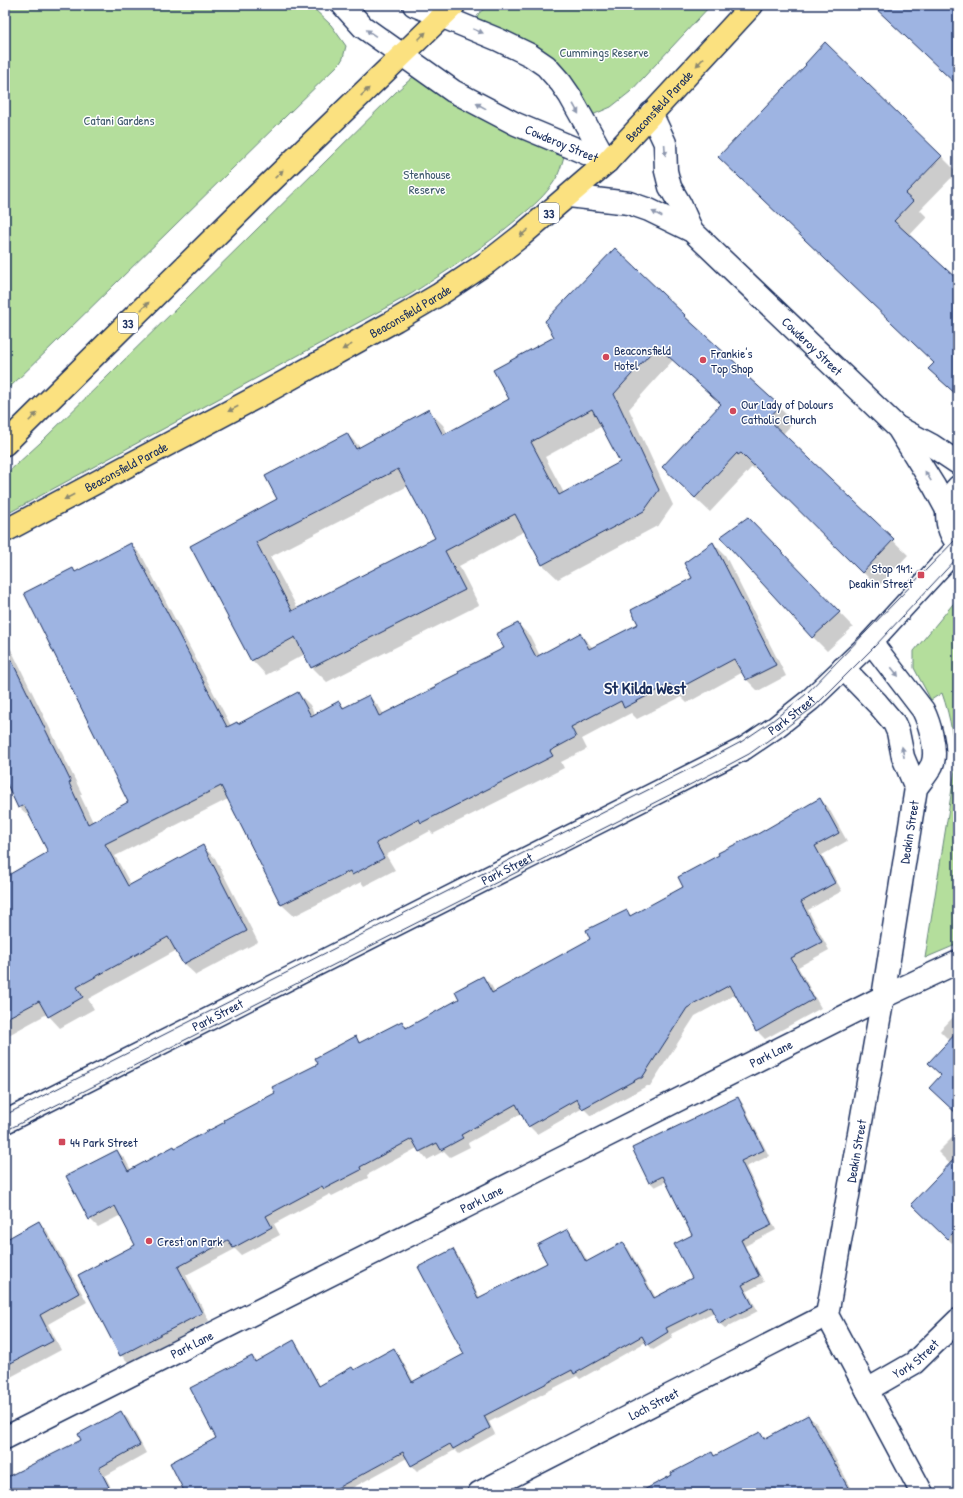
<svg xmlns="http://www.w3.org/2000/svg" width="963" height="1498" viewBox="0 0 963 1498" font-family="'Patrick Hand',sans-serif">
	<style>
		.green { fill: #b4de9c; stroke: #68867d }
		.shadow { fill: #0003; fill-rule: evenodd }
		.building { fill: #9eb4e2; stroke: #1b2f5e; fill-rule: evenodd }
		.lines { fill: none; stroke-linecap: round; stroke-linejoin: round }
		.minor-casing { stroke: #1b2f5e; stroke-width: 25 }
		.major-casing { stroke: #1b2f5e; stroke-width: 25 }
		.minor { stroke: #fff; stroke-width: 22 }
		.major { stroke: #fbe180; stroke-width: 22 }
		.tram { stroke: #1b2f5e; stroke-width: 1 }
		.oneway { fill: #8d97ae }
		.oneway2 { fill: #8b886f }
		.poi-dot { fill: #d1495b; stroke: #fff; stroke-width: 1.5 }
		.labels { text-anchor: middle; dominant-baseline: central; stroke-width: 3; stroke-linejoin: round; paint-order: stroke }
		.shield { fill: #fff; stroke: #5f6d8e; stroke-width: 1 }
		.shield-label { font-size: 12px; font-weight: bold; fill: #1b2f5e }
		.park-label { font-size: 13px; fill: #415b6e; stroke: #fff }
		.street-label { font-size: 13px; fill: #1b2f5e; stroke: #fff }
		.poi-label { font-size: 13px; fill: #1b2f5e; stroke: #fff; text-anchor: start }
		.district-label { font-size: 17px; font-weight: bold; fill: #1b2f5e; stroke: #fff }
	</style>
	<rect width="100%" height="100%" fill="#fff"/>
	<filter id="ink" filterUnits="userSpaceOnUse"><feTurbulence type="fractalNoise" baseFrequency=".025" numOctaves="2"/><feDisplacementMap in="SourceGraphic" scale="8" xChannelSelector="R" yChannelSelector="G"/><feConvolveMatrix kernelMatrix="1 2 1 2 8 2 1 2 1" color-interpolation-filters="sRGB"/></filter>
	<g filter="url(#ink)">
		<!-- green -->
		<path class="green" d="M5,5H310L331,25L346,46L343,58L340,63L5,392Z
			M489,5H711L630,92L611,107L590,116L476,19L479,13Z
			M413,77L565,152C562,164 559,176 551,186C542,199 528,210 516,220C483,248 447,271 411,294L5,515V475L40,443L396,92Z
			M958,598V944L925,958L955,770C955,743 951,719 942,693L931,700L914,668V651Z"/>
		<!-- shadow -->
		<path class="shadow" d="M873,5H958V86L895,26Z
			M941,156L957,172L920,210L927,217L909,236L958,282V396L935,363L735,172Z
			M684,315L794,422L783,434L908,555L878,587L756,467L754,469L752,467L710,512L678,482L722,404L673,360L629,409L673,505L659,525L558,579L543,565L525,531L459,566L479,605L327,682L312,667L305,654L266,675L252,660L191,546L279,499L347,434L361,448L429,411L443,425L448,434ZM602,426L621,462L564,493L545,457ZM408,486L436,538L298,609L270,557Z
			M762,533L853,627L827,651L813,637Z
			M713,543L725,555L786,676L758,691L747,680L743,672L687,703L681,697L637,719L631,713L582,739L587,749L561,762L564,768L433,834L430,831L386,855L395,870L364,886L361,882L294,916L282,905L228,799L115,856L131,885L203,847L215,858L258,942L196,975L184,964L177,950L88,999L94,1009L60,1028L47,1014L5,1037V878L49,853L31,818L19,807L5,778V637L82,794L80,795L93,822L130,803L73,569L76,573L131,544L142,556L231,726L239,725L298,693L310,705L315,715L339,702L345,708L369,696L380,708L384,715L437,687L505,649L518,624L530,636L540,656L580,634L593,648L640,625L693,578Z
			M820,799L828,807L847,841L822,855L842,891L808,910L829,950L798,967L821,1008L765,1039L757,1031L736,994L695,1016L650,1086H647L591,1116L583,1108L537,1134L529,1126L522,1113L468,1143L470,1147L450,1157L444,1151L427,1160L417,1148L367,1175L368,1178L332,1196L330,1194L274,1224L280,1235L241,1255L235,1249L186,1275L209,1321L129,1363L121,1355L136,1245L121,1215L98,1227L90,1219L117,1151L125,1159L131,1170L176,1149L277,1094L355,1038L361,1043L402,1022L408,1028L460,1000L483,977L491,985L495,992L591,940L626,911L631,916L685,888L757,836Z
			M958,1012V1114L943,1075L950,1041L940,1031Z
			M738,1098L743,1104L769,1156L746,1167L776,1230L745,1246L764,1282L747,1291L758,1311L725,1328L719,1323L714,1312L671,1334L673,1338L653,1350L646,1342L580,1379L577,1376L489,1422L495,1434L459,1454L455,1450L417,1471L411,1465L407,1458L343,1493H187L218,1439L252,1357L257,1362L294,1341L299,1347L320,1386L354,1371L393,1349L399,1355L414,1382L465,1354L453,1250L458,1256L480,1298L548,1263L568,1230L573,1235L588,1262L622,1243L628,1248L656,1298L693,1278V1235L667,1181L655,1187L650,1182Z
			M958,1132V1237L952,1243L912,1204L950,1164L938,1152Z
			M39,1222L47,1231L87,1302L48,1324L61,1350L5,1380V1252Z
			M121,1412L128,1419L146,1453L105,1476L114,1493H10L5,1484V1479L82,1440Z
			M808,1416L816,1423L854,1493H640L711,1453L715,1457L760,1434L766,1439Z"/>
		<!-- building -->
		<path class="building" d="M872,5H958V86Z
			M825,42L942,156L905,194L913,201L894,221L958,280V396L928,369L934,363L718,157L806,65L805,64Z
			M615,248L685,315L684,316L738,365L736,366L780,406L768,419L894,539L862,573L741,453L738,455L737,453L695,498L662,467L721,404L657,346L614,394L659,490L644,511L542,565L515,514L445,551L465,590L311,668L295,637L251,661L190,546L277,499L265,476L347,433L356,449L429,409L443,435L509,399L493,370L554,337L545,321ZM592,409L620,462L559,495L531,442ZM398,469L435,538L292,611L256,542Z
			M748,517L840,612L812,638L720,537Z
			M713,542L776,665L746,680L734,659L674,691L670,684L624,708L621,701L571,727L576,737L550,751L553,756L421,823L419,819L376,843L384,858L352,875L350,871L281,905L221,786L105,844L128,886L203,845L247,931L183,964L168,937L77,987L83,997L48,1017L39,1001L5,1019V877L48,852L24,805L18,808L5,780V647L71,782L69,783L88,824L128,802L24,593L73,568L75,572L131,543L227,727L237,722L238,724L298,692L311,716L339,701L343,708L369,695L379,716L436,687L435,685L459,673L458,671L504,648L496,634L518,623L536,657L580,633L589,649L638,624L631,610L692,578L684,563Z
			M820,798L839,833L815,846L835,883L801,902L822,942L791,958L814,999L756,1032L730,985L687,1008L642,1078H639L582,1109L577,1099L528,1127L516,1104L461,1135L463,1138L441,1150L437,1143L419,1152L412,1139L360,1167L361,1170L324,1189L322,1186L266,1216L272,1227L233,1248L228,1240L178,1267L202,1313L120,1356L78,1275L135,1245L115,1206L89,1220L66,1176L117,1150L128,1171L174,1146L175,1148L225,1122L224,1120L275,1093L272,1087L318,1064L315,1058L356,1036L359,1043L402,1021L406,1028L459,999L455,991L483,976L492,993L590,939L586,930L627,910L630,916L683,887L678,877L719,855L718,853L756,834V835Z
			M958,1031V1115L929,1088L941,1075L928,1063Z
			M738,1097L764,1150L741,1161L772,1225L741,1240L759,1276L742,1285L753,1306L719,1324L710,1306L666,1328L668,1332L647,1345L642,1336L574,1374L572,1370L484,1416L490,1428L453,1449L450,1444L411,1466L403,1452L328,1493H185L170,1463L216,1438L190,1388L252,1356L255,1362L294,1340L319,1386L352,1367L354,1370L394,1348L412,1382L464,1354L418,1267L453,1249L478,1298L547,1263L537,1245L568,1229L586,1262L623,1242L654,1298L692,1278L674,1244L692,1235L663,1176L649,1183L632,1148Z
			M958,1155V1228L947,1239L911,1204Z
			M39,1221L79,1293L40,1315L53,1341L5,1366V1240Z
			M121,1411L140,1445L99,1468L112,1493H5V1478L81,1440L78,1434Z
			M808,1415L851,1493H638L672,1475L671,1473L712,1452L714,1456L760,1432L764,1439Z"/>
		<g class="lines">
			<!-- minor casing -->
			<g class="minor-casing">
				<g id="minor">
					<path id="s1" d="M343,5L363,27L453,91L516,124L607,162"/>
					<path d="M414,5L499,40L530,55L546,66L561,83L570,96L607,162"/>
					<path d="M651,113L665,143L666,171L670,187L680,204L692,231"/>
					<path id="s2" d="M569,196L629,203L649,210L692,231L898,428L934,486L947,510"/>
					<path d="M899,428L931,445L958,463"/>
					<path d="M958,487C943,502 944,528 958,544"/>
					<path d="M871,642L923,710C929,722 938,751 932,765C928,773 921,781 916,788L883,997L827,1315L922,1493"/>
					<path d="M843,668L877,703L894,723L898,732L903,757L916,788"/>
					<path id="s3" d="M5,1122L745,748L776,727L810,700L871,642L958,547"/>
					<path id="s4" d="M867,1390L914,1363L958,1320"/>
					<path id="s5" d="M5,1438L883,997L958,962"/>
					<path id="s6" d="M479,1493L827,1315"/>
				</g>
			</g>
			<!-- major casing -->
			<g class="major-casing">
				<g id="major">
					<path d="M5,444L251,201L454,5"/>
					<path id="s7" d="M5,531L268,391L396,320L440,294L488,262L521,236L607,162L752,5"/>
				</g>
			</g>
			<!-- minor -->
			<use href="#minor" class="minor"/>
			<!-- major -->
			<use href="#major" class="major"/>
			<!-- tram -->
			<path class="tram" d="M5,1115L711,758L741,742L772,721L805,695L958,537
				M5,1131L717,771L749,754L780,732L815,706L875,646L958,557"/>
		</g>
		<!-- one-way arrows -->
		<defs><path id="oneway-solid" d="M-6-.8H1V-3.2L6.5 0L1 3.2V.8H-6Z"/></defs>
		<g class="oneway">
			<use href="#oneway-solid" transform="translate(478 31) rotate(22)"/>
			<use href="#oneway-solid" transform="translate(371 33) rotate(-145)"/>
			<use href="#oneway-solid" transform="translate(481 106) rotate(-151)"/>
			<use href="#oneway-solid" transform="translate(576 109) rotate(61)"/>
			<use href="#oneway-solid" transform="translate(665 150) rotate(86)"/>
			<use href="#oneway-solid" transform="translate(657 214) rotate(-152)"/>
			<use href="#oneway-solid" transform="translate(928 476) rotate(-122)"/>
			<use href="#oneway-solid" transform="translate(895 672) rotate(52)"/>
			<use href="#oneway-solid" transform="translate(903 752) rotate(-101)"/>
		</g>
		<g class="oneway2">
			<use href="#oneway-solid" transform="translate(422 36) rotate(-45)"/>
			<use href="#oneway-solid" transform="translate(700 62) rotate(133)"/>
			<use href="#oneway-solid" transform="translate(365 92) rotate(-44)"/>
			<use href="#oneway-solid" transform="translate(279 174) rotate(-44)"/>
			<use href="#oneway-solid" transform="translate(524 233) rotate(140)"/>
			<use href="#oneway-solid" transform="translate(145 306) rotate(-45)"/>
			<use href="#oneway-solid" transform="translate(347 347) rotate(151)"/>
			<use href="#oneway-solid" transform="translate(233 409) rotate(153)"/>
			<use href="#oneway-solid" transform="translate(33 417) rotate(-45)"/>
			<use href="#oneway-solid" transform="translate(69 497) rotate(152)"/>
		</g>
	</g>
	<!-- markers -->
	<g class="poi-dot">
		<circle cx="606" cy="357" r="4"/>
		<circle cx="703" cy="360" r="4"/>
		<circle cx="733" cy="411" r="4"/>
		<rect x="917" y="571" width="8" height="8" rx="2"/>
		<rect x="58" y="1138" width="8" height="8" rx="2"/>
		<circle cx="149" cy="1241" r="4"/>
	</g>
	<g class="labels">
		<!-- shield labels -->
		<g class="shield">
			<rect x="539" y="203" width="20" height="20" rx="3"/>
			<rect x="118" y="313" width="20" height="20" rx="3"/>
		</g>
		<g class="shield-label">
			<text x="549" y="213">33</text>
			<text x="128" y="323">33</text>
		</g>
		<!-- park labels -->
		<g class="park-label">
			<text x="604" y="52">Cummings Reserve</text>
			<text x="119" y="120">Catani Gardens</text>
			<text x="427" y="174">Stenhouse<tspan x="427" dy="15">Reserve</tspan></text>
		</g>
		<!-- street labels -->
		<g class="street-label">
			<text stroke="none"><textPath href="#s7" startOffset="785">Beaconsfield Parade</textPath></text>
			<text stroke="none"><textPath href="#s1" startOffset="261">Cowderoy Street</textPath></text>
			<text stroke="none"><textPath href="#s7" startOffset="461">Beaconsfield Parade</textPath></text>
			<text stroke="none"><textPath href="#s2" startOffset="296">Cowderoy Street</textPath></text>
			<text stroke="none"><textPath href="#s7" startOffset="137">Beaconsfield Parade</textPath></text>
			<text stroke="none"><textPath href="#s3" startOffset="886">Park Street</textPath></text>
			<text transform="translate(909 832) rotate(-81)">Deakin Street</text>
			<text stroke="none"><textPath href="#s3" startOffset="562">Park Street</textPath></text>
			<text stroke="none"><textPath href="#s3" startOffset="238">Park Street</textPath></text>
			<text stroke="none"><textPath href="#s5" startOffset="857">Park Lane</textPath></text>
			<text transform="translate(856 1151) rotate(-80)">Deakin Street</text>
			<text stroke="none"><textPath href="#s5" startOffset="533">Park Lane</textPath></text>
			<text stroke="none"><textPath href="#s5" startOffset="209">Park Lane</textPath></text>
			<text stroke="none"><textPath href="#s4" startOffset="58">York Street</textPath></text>
			<text stroke="none"><textPath href="#s6" startOffset="196">Loch Street</textPath></text>
		</g>
		<!-- poi labels -->
		<g class="poi-label">
			<text x="614" y="350">Beaconsfield<tspan x="614" dy="15">Hotel</tspan></text>
			<text x="711" y="353">Frankie's<tspan x="711" dy="15">Top Shop</tspan></text>
			<text x="741" y="404">Our Lady of Dolours<tspan x="741" dy="15">Catholic Church</tspan></text>
			<text x="913" y="568" text-anchor="end">Stop 141:<tspan x="913" dy="15">Deakin Street</tspan></text>
			<text x="70" y="1142">44 Park Street</text>
			<text x="157" y="1241">Crest on Park</text>
		</g>
		<!-- district labels -->
		<g class="district-label">
			<text x="645" y="687">St Kilda West</text>
		</g>
	</g>
	<!-- margin -->
	<rect width="963" height="1498" fill="none" stroke="#fff" stroke-width="20"/>
	<rect x="10" y="10" width="943" height="1478" fill="none" stroke="#1b2f5e" stroke-width="1.5" filter="url(#ink)"/>
</svg>
